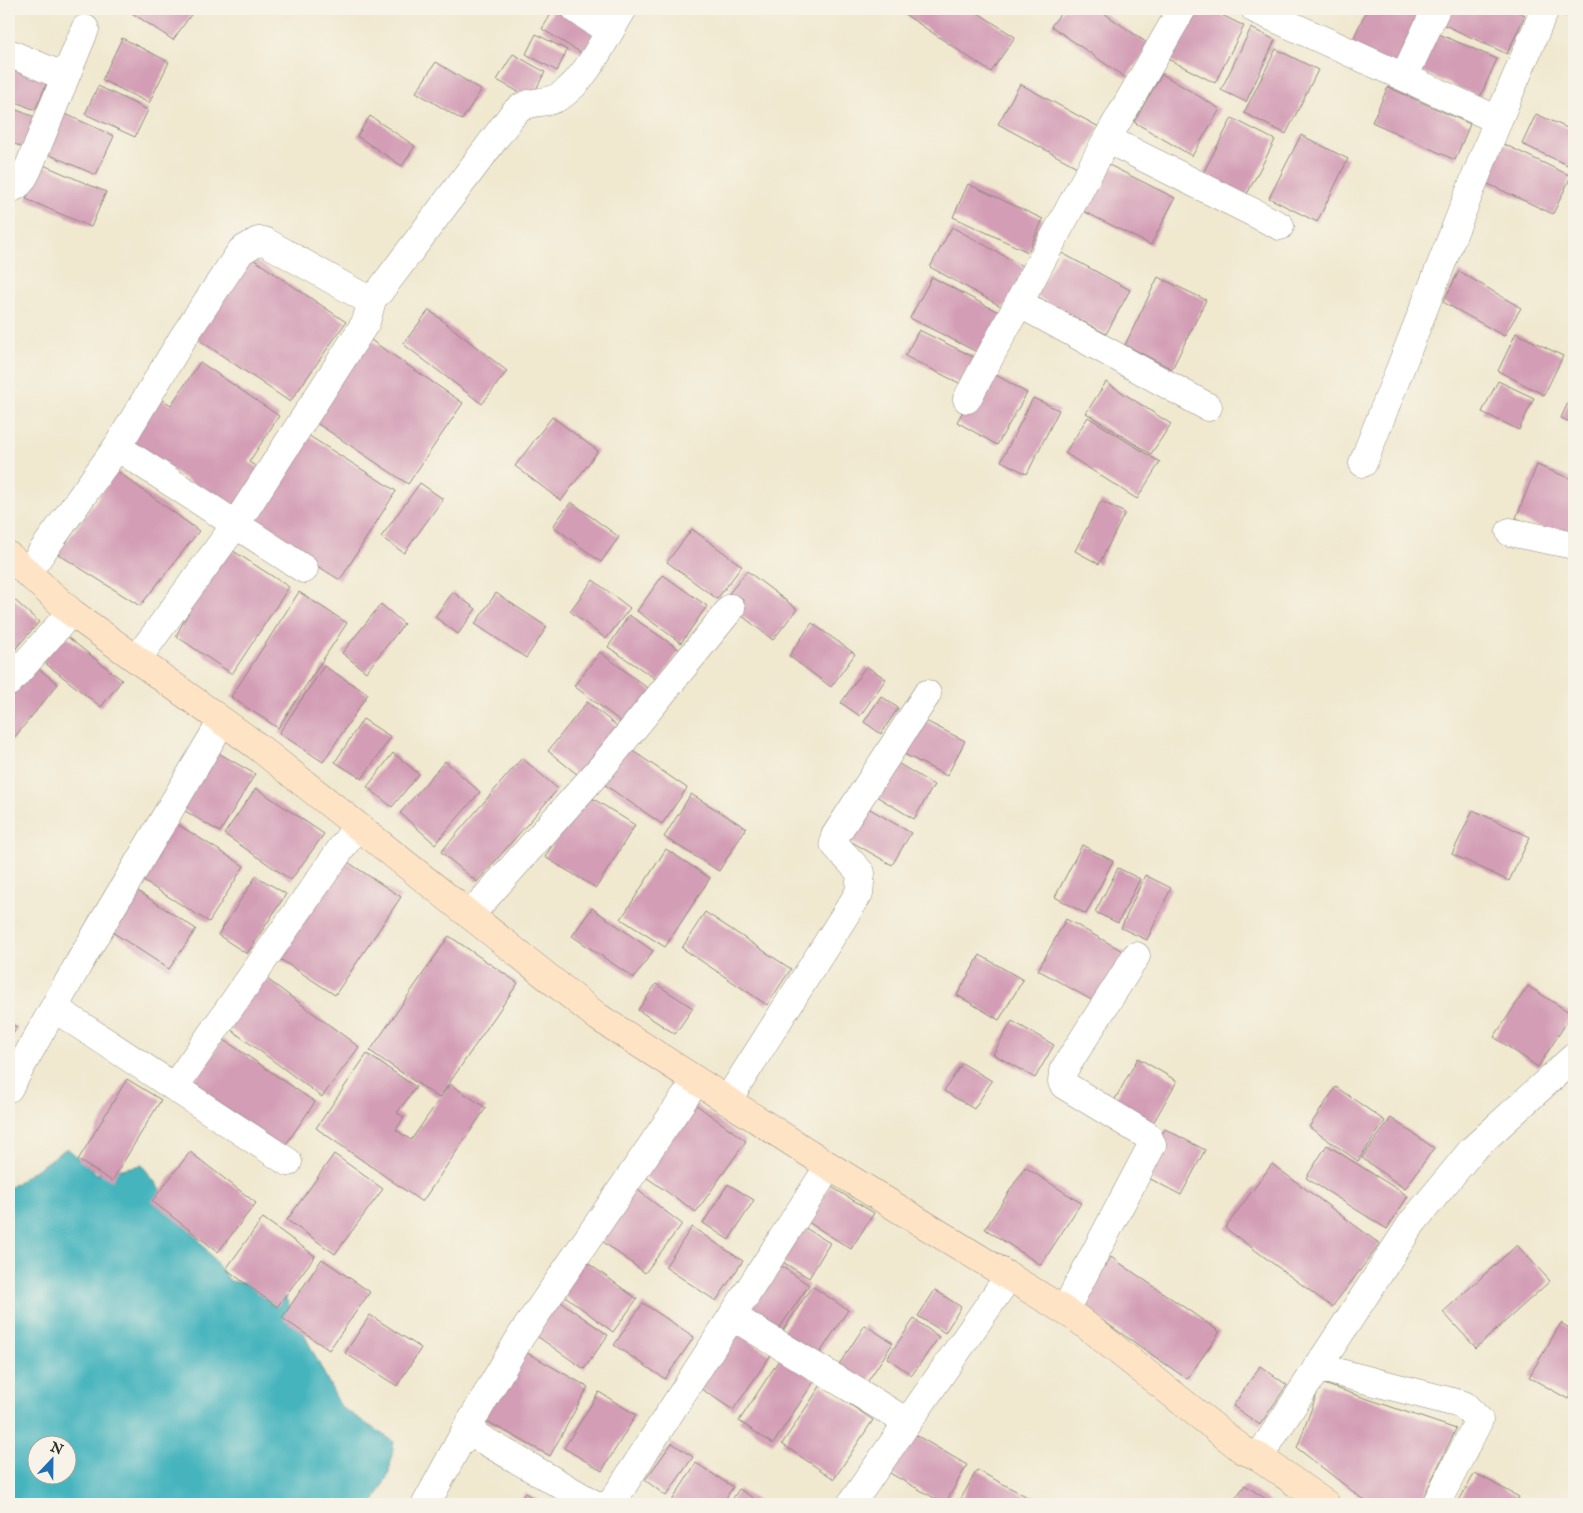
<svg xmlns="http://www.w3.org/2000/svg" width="1583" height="1513" viewBox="0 0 1583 1513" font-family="'IM FELL English',serif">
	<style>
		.water { fill: #44b4bd; stroke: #387074; fill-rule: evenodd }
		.building { fill: #d39db5 }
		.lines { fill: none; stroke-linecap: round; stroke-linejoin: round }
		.street-casing { stroke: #8e8a7d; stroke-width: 29 }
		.secondary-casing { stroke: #8e8a7d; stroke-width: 29 }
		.street { stroke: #fff; stroke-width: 28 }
		.secondary { stroke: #fee4c5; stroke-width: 28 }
	</style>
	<rect width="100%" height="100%" fill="#f7f3e8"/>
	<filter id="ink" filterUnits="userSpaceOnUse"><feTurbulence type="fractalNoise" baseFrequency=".02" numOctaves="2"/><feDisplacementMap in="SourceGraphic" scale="10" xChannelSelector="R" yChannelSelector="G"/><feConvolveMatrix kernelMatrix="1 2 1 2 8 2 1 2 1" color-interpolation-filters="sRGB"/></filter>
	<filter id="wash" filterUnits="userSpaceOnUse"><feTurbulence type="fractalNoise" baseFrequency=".0096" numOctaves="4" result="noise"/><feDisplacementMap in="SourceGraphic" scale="20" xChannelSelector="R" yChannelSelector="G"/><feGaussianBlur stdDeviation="1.12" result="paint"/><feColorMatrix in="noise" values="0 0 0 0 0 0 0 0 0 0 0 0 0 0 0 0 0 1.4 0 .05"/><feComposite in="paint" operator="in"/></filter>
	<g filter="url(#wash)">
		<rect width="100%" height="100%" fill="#f0e8cf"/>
		<!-- water -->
		<path class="water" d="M67,1148L97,1174L142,1165L230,1281L281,1289L341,1407L394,1442L389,1473L373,1504H9V1188ZM38,1446H68V1476H38Z"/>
		<g id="blocks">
			<!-- building -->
			<path class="building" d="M135,9H195L173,40L132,13Z
				M554,9L596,32L583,54L542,29Z
				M897,9H972L1015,37L991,72Z
				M1064,9H1098L1150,45L1126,78L1051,26Z
				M1188,9H1210L1244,26L1215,83L1164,57Z
				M1367,9H1422L1396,67L1350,46Z
				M1439,9H1512L1525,15L1507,54L1434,20Z
				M1553,9H1574V17Z
				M1251,28L1275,40L1246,102L1221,90Z
				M1432,31L1497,59L1480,97L1416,69Z
				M536,34L567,50L557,71L526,54Z
				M122,38L169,62L149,103L102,80Z
				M1276,49L1318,70L1286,134L1244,113Z
				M513,54L545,72L531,99L497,80Z
				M9,60L49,78L35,110L9,99Z
				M436,62L481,90L462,120L416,92Z
				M1162,74L1220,109L1192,156L1134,122Z
				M1020,84L1099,127L1077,167L998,124Z
				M98,86L148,110L135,137L85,114Z
				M1388,87L1470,124L1455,160L1372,122Z
				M9,107L40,119L28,149L9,142Z
				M61,112L114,136L96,175L43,152Z
				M1536,114L1574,131V168L1522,144Z
				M370,116L415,146L402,166L357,136Z
				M1232,118L1275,140L1246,196L1203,173Z
				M1301,135L1348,159L1317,222L1269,198Z
				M1493,139L1571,176L1553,214L1475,178Z
				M1105,163L1175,198L1151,245L1081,210Z
				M41,164L106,192L91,227L26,199Z
				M968,184L1043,219L1028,252L953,217Z
				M952,227L1026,268L1004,308L930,267Z
				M1060,252L1130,290L1106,334L1036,296Z
				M244,253L346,322L290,402L189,333Z
				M1459,271L1521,308L1504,336L1443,302Z
				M932,277L1002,314L981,354L910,318Z
				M1158,277L1206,300L1172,369L1125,345Z
				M429,310L507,371L482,404L403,344Z
				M919,330L976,358L963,385L905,356Z
				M1516,333L1563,356L1544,395L1498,371Z
				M362,334L463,403L408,484L306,416Z
				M200,362L279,416L249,462L268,474L240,515L124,438L154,394L171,405Z
				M986,369L1027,393L997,445L957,422Z
				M1498,381L1534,398L1519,430L1482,412Z
				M1106,382L1171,424L1151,454L1086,413Z
				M1574,389V424L1561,418Z
				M1033,398L1059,410L1027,474L1001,461Z
				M552,417L598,451L561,501L515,466Z
				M1088,417L1160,462L1137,499L1065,453Z
				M303,432L396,491L340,580L246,522Z
				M1537,465L1574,480V541L1516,518Z
				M117,471L199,531L140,606L58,554Z
				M420,483L443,499L404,553L381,537Z
				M1101,501L1125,513L1099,564L1075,551Z
				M571,502L619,537L601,562L553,526Z
				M692,529L742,566L717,599L667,562Z
				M224,545L289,587L232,674L176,636Z
				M747,571L797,609L773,640L723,601Z
				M663,575L707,606L681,643L637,611Z
				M593,580L630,608L606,639L570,611Z
				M299,592L347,623L278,728L231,697Z
				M453,592L476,609L458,634L435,617Z
				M496,593L547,627L526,658L475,624Z
				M9,595L39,622L9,656Z
				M381,604L404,624L366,672L342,653Z
				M629,615L680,650L659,681L608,647Z
				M812,623L855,654L831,687L789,656Z
				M61,632L122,680L101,707L40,659Z
				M600,652L654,693L628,727L574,686Z
				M29,661L58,684L9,744V686Z
				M324,666L368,694L323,762L279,733Z
				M866,666L886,679L860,716L841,703Z
				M881,696L898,708L881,734L864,722Z
				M587,702L622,730L583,779L548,751Z
				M918,717L965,741L947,776L900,752Z
				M363,719L391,737L362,779L335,762Z
				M627,747L687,788L662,824L602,783Z
				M215,751L255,774L220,832L180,808Z
				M393,753L419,774L392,807L367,787Z
				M522,758L558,789L477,882L441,852Z
				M891,759L934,785L914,819L871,793Z
				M445,761L480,792L435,844L400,813Z
				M256,788L324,834L291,880L224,834Z
				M584,793L635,825L596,888L545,857Z
				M691,794L746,828L719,871L664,837Z
				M863,805L911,833L892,865L843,837Z
				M1473,810L1530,837L1509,881L1452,854Z
				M174,822L244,866L209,922L140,879Z
				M1082,845L1113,861L1086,914L1055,897Z
				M666,849L710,878L665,947L621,919Z
				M343,859L401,897L335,995L277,957Z
				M1118,868L1140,879L1118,923L1095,912Z
				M1145,875L1171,888L1147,940L1121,928Z
				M256,876L286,894L247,954L218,935Z
				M133,888L196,929L169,969L106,928Z
				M592,908L653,951L634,978L572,936Z
				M705,912L791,969L767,1005L682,948Z
				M1066,919L1126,953L1097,1003L1038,970Z
				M449,936L518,983L439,1098L370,1051Z
				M980,955L1023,980L999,1020L957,995Z
				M263,976L359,1047L322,1097L226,1026Z
				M656,984L693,1008L675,1034L638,1010Z
				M1528,986L1572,1014L1538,1067L1494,1037Z
				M1012,1021L1054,1045L1035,1078L993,1054Z
				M9,1023L17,1027L9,1041Z
				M223,1039L315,1102L280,1153L188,1090Z
				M367,1054L416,1087L397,1113L404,1117L396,1130L411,1140L450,1084L486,1108L422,1202L316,1128Z
				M1138,1058L1177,1081L1148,1132L1109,1110Z
				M962,1063L992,1081L974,1109L944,1091Z
				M127,1079L161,1100L112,1181L78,1160Z
				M1336,1087L1385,1121L1358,1161L1309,1127Z
				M691,1101L746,1141L696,1212L640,1173Z
				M1391,1118L1434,1148L1405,1189L1362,1158Z
				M1165,1129L1205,1150L1181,1195L1141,1174Z
				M1327,1145L1408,1196L1387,1229L1306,1178Z
				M190,1152L256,1203L218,1252L152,1201Z
				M334,1154L383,1189L335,1254L287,1220Z
				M1272,1164L1380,1244L1332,1307L1225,1228Z
				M1025,1167L1081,1203L1041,1265L985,1229Z
				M728,1184L754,1200L729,1240L703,1223Z
				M830,1186L874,1213L851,1249L808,1222Z
				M635,1188L682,1224L645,1273L598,1238Z
				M263,1218L315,1256L277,1307L226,1269Z
				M799,1224L830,1243L809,1278L778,1259Z
				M692,1227L743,1261L716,1301L665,1267Z
				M1517,1245L1550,1281L1476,1348L1443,1312Z
				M1111,1257L1220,1332L1187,1379L1079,1304Z
				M581,1258L637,1299L613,1332L557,1290Z
				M322,1259L370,1292L329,1350L282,1318Z
				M777,1263L809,1285L776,1333L744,1312Z
				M812,1286L848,1310L816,1359L780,1335Z
				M935,1290L961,1307L945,1333L918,1316Z
				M555,1298L608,1335L584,1369L531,1332Z
				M643,1303L694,1337L665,1379L614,1345Z
				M370,1315L421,1348L397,1386L345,1353Z
				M914,1319L939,1337L912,1375L887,1358Z
				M1561,1323L1574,1331V1388L1568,1399L1529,1377Z
				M865,1325L893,1343L866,1384L838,1366Z
				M729,1327L771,1355L733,1410L691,1382Z
				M522,1350L588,1387L550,1456L483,1419Z
				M781,1357L815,1380L773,1444L739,1421Z
				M1260,1366L1287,1385L1260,1425L1233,1406Z
				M1321,1383L1456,1429L1420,1504H1369L1297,1448Z
				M821,1385L873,1420L834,1479L782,1444Z
				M599,1392L636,1415L602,1471L564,1448Z
				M909,1431L967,1465L945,1504L886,1471Z
				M672,1443L693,1457L666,1496L645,1480Z
				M696,1463L733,1487L722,1504H670Z
				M977,1470L1035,1501L1033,1504H958Z
				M1475,1473L1519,1497L1515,1504H1457Z
				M1245,1485L1273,1504H1231Z
				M739,1489L758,1501L756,1504H729Z
				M525,1493L544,1504H518Z"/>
		</g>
	</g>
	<g filter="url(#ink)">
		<use href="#blocks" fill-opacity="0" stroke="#8e8a7d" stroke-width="1"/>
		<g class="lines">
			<!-- street casing -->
			<g class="street-casing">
				<path id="street" d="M576,9L609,31
					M1255,9L1498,120
					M9,53L65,77
					M1404,77L1436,9
					M1107,139L1280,226
					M9,189C20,186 23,179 28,169L85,29
					M1019,303L1208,407
					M967,399L1107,139L1182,9
					M117,447L304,569
					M1363,463L1498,120L1545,9
					M1510,532L1574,545
					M27,573L117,447L184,336L241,251L258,241H264L363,297L373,296L379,292L514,113C528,98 546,106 560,96C586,81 607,34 623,9
					M137,659L236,524L366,322L373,296
					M9,682L71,612
					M470,915L602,767L731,608
					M54,1008L288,1162
					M175,1086L357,826
					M9,1088L79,963L222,721
					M727,1101L859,893L861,873L837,847L834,843L835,836L927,694
					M1065,1310L1152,1145L1148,1136L1064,1085L1062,1082L1063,1071L1136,956
					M732,1316L907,1422
					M1317,1367L1464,1405L1479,1420L1436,1504
					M466,1430L594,1504
					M1259,1457L1412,1223L1472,1150L1574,1057
					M426,1504L466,1430L521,1336L696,1081
					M611,1504L829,1166
					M851,1504L1009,1276"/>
			</g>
			<!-- secondary casing -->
			<g class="secondary-casing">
				<path id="secondary" d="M9,556L71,612L257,746L598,1017L829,1166L1078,1319L1243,1450L1259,1457L1326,1504"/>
			</g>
			<!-- street -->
			<use href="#street" class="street"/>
			<!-- secondary -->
			<use href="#secondary" class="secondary"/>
		</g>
	</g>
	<!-- margin -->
	<rect width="1583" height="1513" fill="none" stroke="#f7f3e8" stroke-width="30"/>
	<!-- north arrow -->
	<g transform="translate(52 1460) rotate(22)"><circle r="24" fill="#f7f3e8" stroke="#a5a39c"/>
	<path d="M0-4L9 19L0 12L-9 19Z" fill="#1f6fb2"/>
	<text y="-8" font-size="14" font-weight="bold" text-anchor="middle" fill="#2b2b2b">N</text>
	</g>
</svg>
